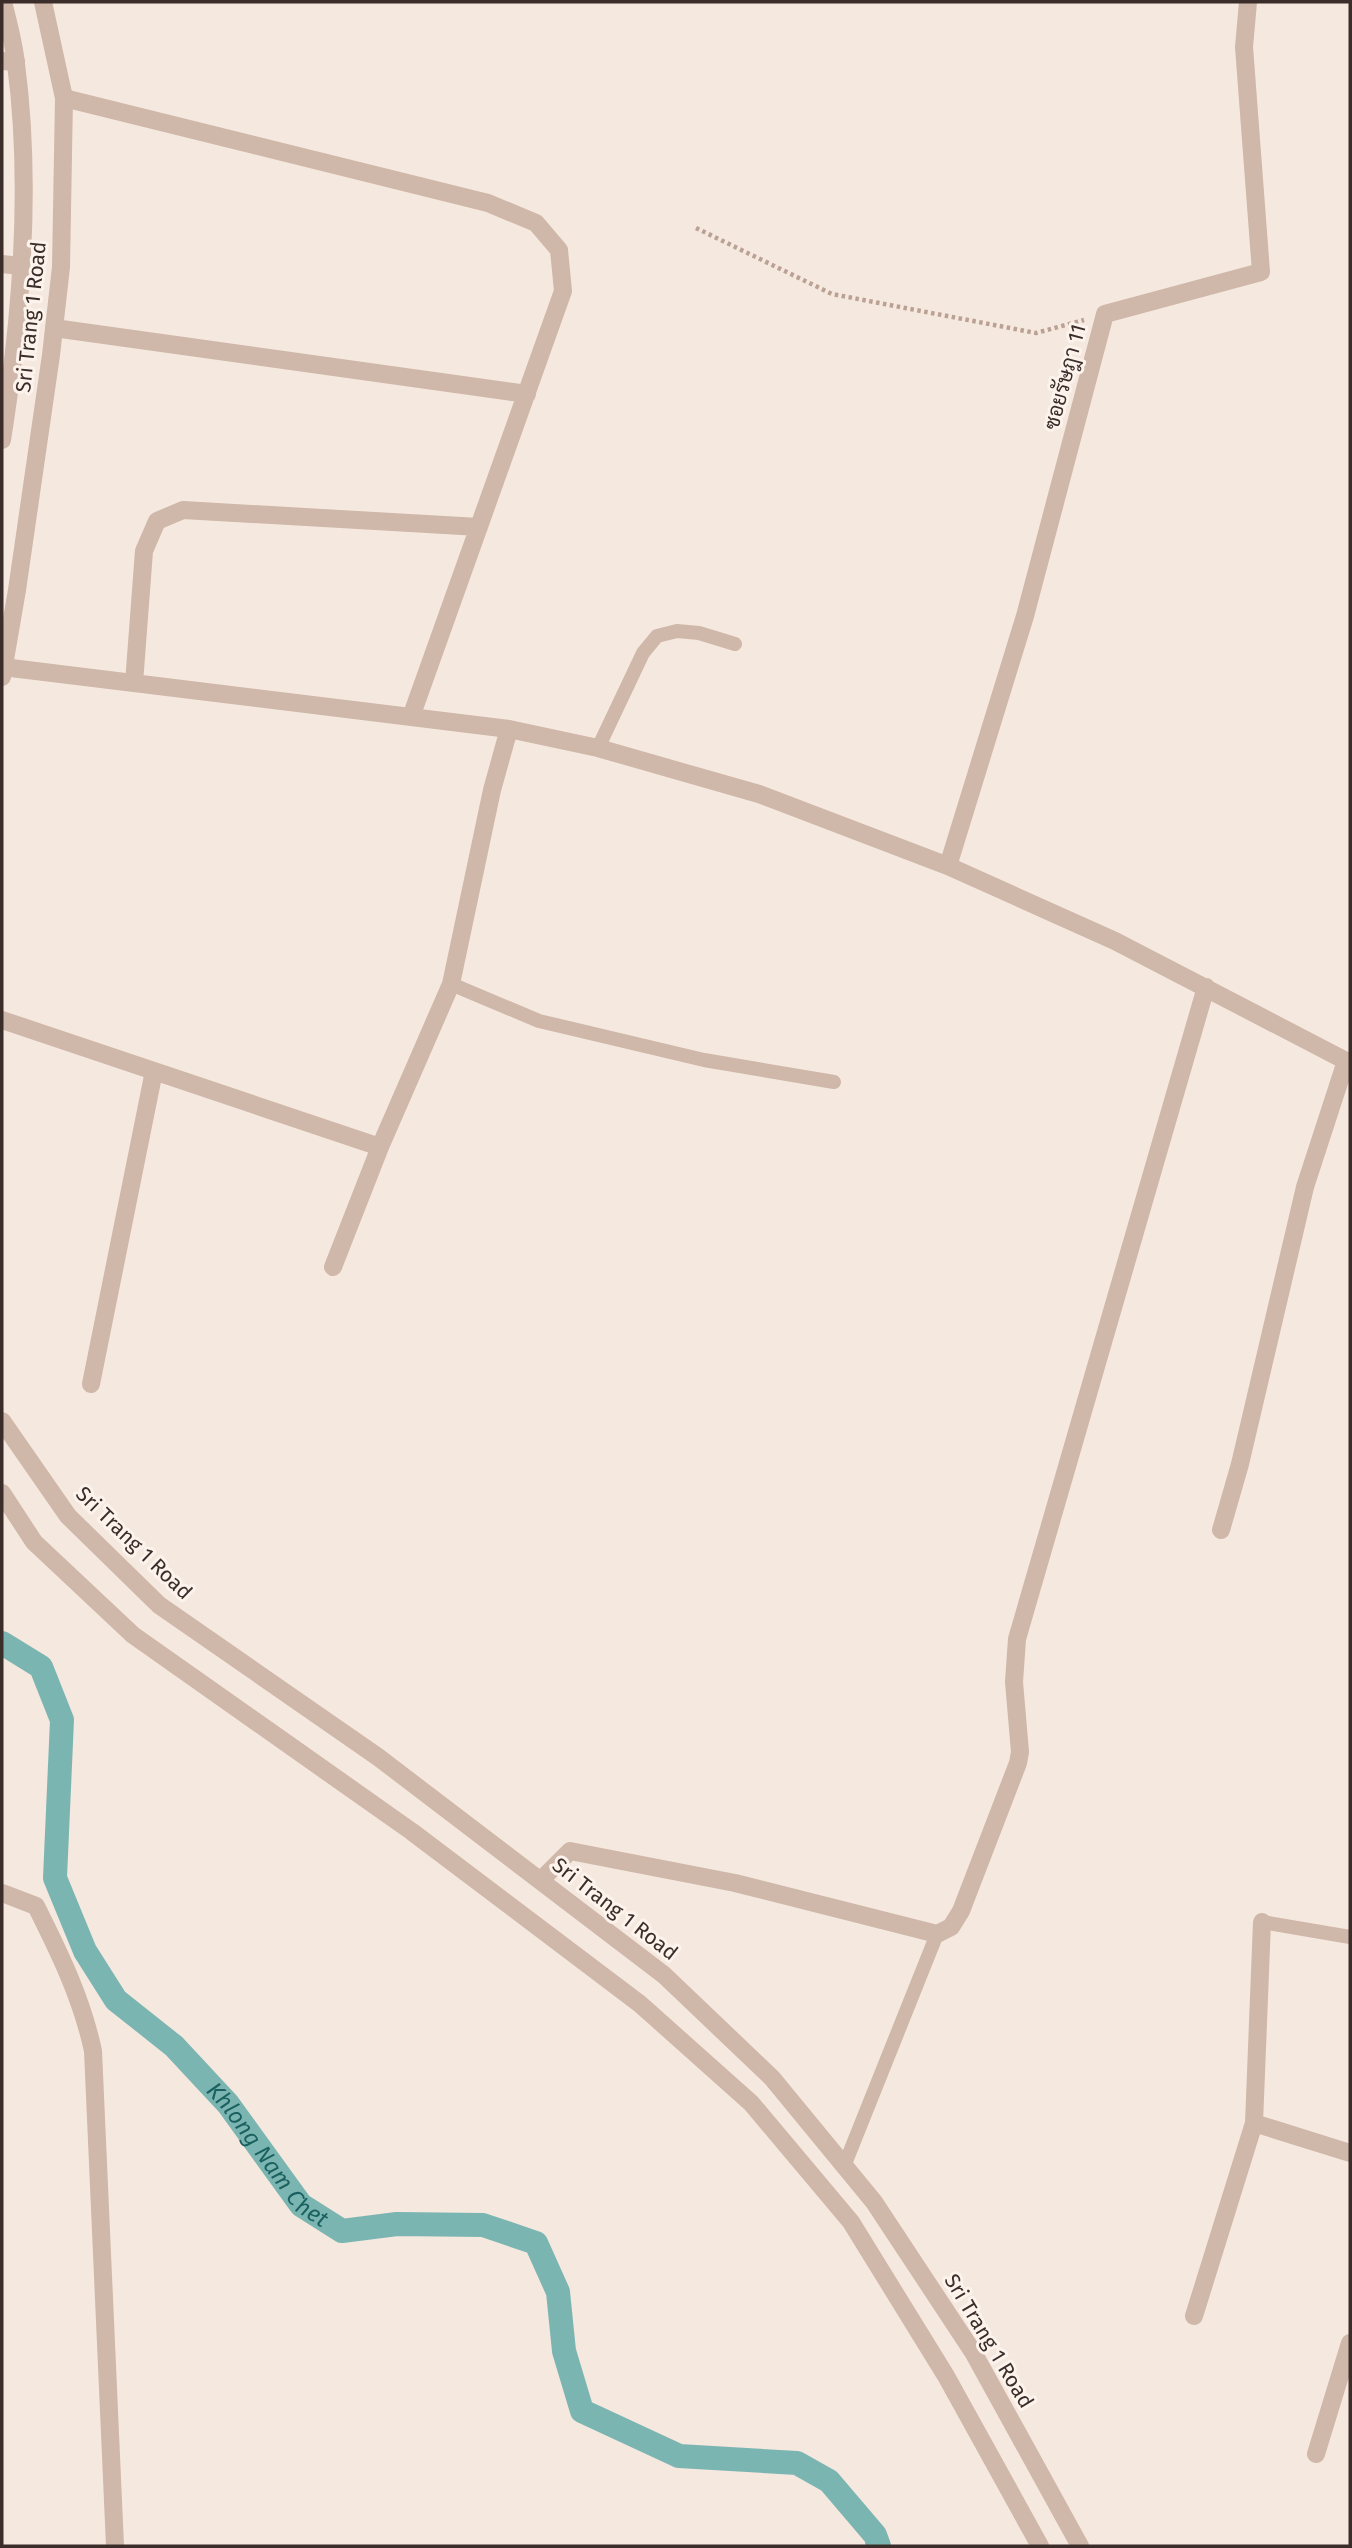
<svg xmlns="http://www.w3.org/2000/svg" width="1352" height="2548" viewBox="0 0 1352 2548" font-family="'Fira Sans',Sarabun,sans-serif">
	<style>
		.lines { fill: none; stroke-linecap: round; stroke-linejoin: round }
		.canal { stroke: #7bb5b2; stroke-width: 24 }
		.path { stroke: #bba193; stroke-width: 4.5; stroke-dasharray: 3.5 3.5; stroke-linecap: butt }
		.service { stroke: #cfb7a9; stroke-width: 14 }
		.minor { stroke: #cfb7a9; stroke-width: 18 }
		.tertiary { stroke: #cfb7a9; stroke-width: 18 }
		.labels { text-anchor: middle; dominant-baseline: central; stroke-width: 6; stroke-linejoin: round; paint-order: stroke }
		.street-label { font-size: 21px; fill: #3b2d29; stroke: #fcf3ec }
		.water-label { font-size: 23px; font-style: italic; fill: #1a6160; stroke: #fcf3ec }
	</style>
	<rect width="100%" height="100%" fill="#f5e8df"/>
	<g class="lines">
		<!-- canal -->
		<path class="canal" id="s1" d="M2,1643L41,1667L62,1720L55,1878L85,1951L116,2000L174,2046L228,2104L301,2205L342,2231L397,2224L483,2225L536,2243L558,2292L564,2351L582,2411L679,2456L797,2463L829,2481L875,2535L879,2546"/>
		<!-- path -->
		<path class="path" d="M696,228L832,294L1036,333L1084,320"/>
		<!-- service -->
		<path class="service" d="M598,748L643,653L657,636L677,631L699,633L735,644
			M451,984L539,1021L704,1060L834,1082
			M1262,1922L1350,1937
			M845,2164L937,1934"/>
		<!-- minor -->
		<path class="minor" d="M2,61L16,62
			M64,98L488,203L536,223L559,250L563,291L411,717
			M2,264L20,266
			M54,328L527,394
			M3,667L509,729L598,748L759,794L948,866L1115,941L1350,1063
			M134,683L144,551L157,521L183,510L479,527
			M948,866L1025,616L1105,314L1261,272L1244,47L1248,2
			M2,1020L380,1147
			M333,1267L380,1147L451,984L492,790L509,729
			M91,1384L154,1071
			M1221,1530L1240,1464L1305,1187L1346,1061
			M541,1880L570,1851L735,1883L937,1934L951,1927L961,1911L1018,1763L1020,1752L1014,1682L1017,1639L1206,987
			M2,1893L36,1906C60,1954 82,1999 93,2051L115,2546
			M1254,2123L1350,2153
			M1194,2316L1254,2123L1262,1922
			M1316,2454L1350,2343"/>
		<!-- tertiary -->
		<path class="tertiary" d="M2,440C21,320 32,185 16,64C14,43 8,22 3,2
			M2,677L17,590L51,355L61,267L64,98L43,2
			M2,1421L68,1516L159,1605L378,1757L664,1975L772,2078L874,2202L973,2352L1080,2546
			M2,1493L34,1542L133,1635L411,1831L640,2004L751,2103L851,2222L946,2376L1040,2546"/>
	</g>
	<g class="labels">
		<!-- street labels -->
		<g class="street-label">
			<text transform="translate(31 317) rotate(-84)">Sri Trang 1 Road</text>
			<text transform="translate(1065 377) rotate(-75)">ซอยรัษฎา 11</text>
			<text transform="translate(134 1543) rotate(44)">Sri Trang 1 Road</text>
			<text transform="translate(615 1909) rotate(38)">Sri Trang 1 Road</text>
			<text transform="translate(989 2341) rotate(59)">Sri Trang 1 Road</text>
		</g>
		<!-- water labels -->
		<g class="water-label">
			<text stroke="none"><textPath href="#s1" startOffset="616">Khlong Nam Chet</textPath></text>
		</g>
	</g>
	<!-- border -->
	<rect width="1352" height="2548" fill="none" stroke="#3b2d29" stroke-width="7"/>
</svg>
